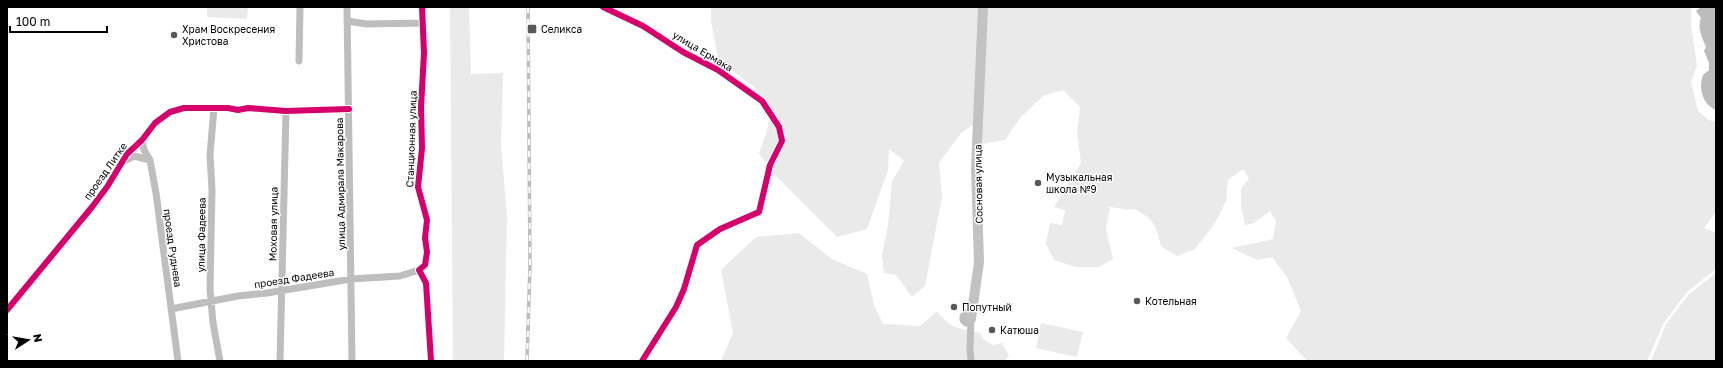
<svg xmlns="http://www.w3.org/2000/svg" width="1723" height="368" viewBox="0 0 1723 368" font-family="'Golos Text',sans-serif">
	<style>
		.green { fill: #eaeaea }
		.water { fill: #bcbcbc }
		.lines { fill: none; stroke-linecap: round; stroke-linejoin: round }
		.street { stroke: #bebebe; stroke-width: 7 }
		.secondary { stroke: #c2c2c2; stroke-width: 10 }
		.rail-casing { stroke: #bdbdbd; stroke-width: 3.5 }
		.rail { stroke: #fff; stroke-width: 2; stroke-dasharray: 6; stroke-linecap: butt }
		.cycleway-casing { stroke: #fff; stroke-width: 8 }
		.cycleway { stroke: #d6006c; stroke-width: 6 }
		.poi-dot { fill: #595959; stroke: #fff; stroke-width: 1.5 }
		.labels { text-anchor: middle; dominant-baseline: central; stroke-width: 3; stroke-linejoin: round; paint-order: stroke }
		.poi-label { font-size: 10px; fill: #000; stroke: #fff; text-anchor: start }
		.street-label { font-size: 10px; fill: #000; stroke: #fff }
	</style>
	<rect width="100%" height="100%" fill="#fff"/>
	<!-- green -->
	<path class="green" d="M207,7H248L247,19L207,17Z
		M450,7H469L471,74L503,73L501,145L507,217L504,361H453Z
		M711,7H1691V25L1697,66L1691,81L1698,111L1709,120L1716,122V212L1704,228L1716,233V269L1687,292L1663,324L1647,361H1307L1286,338L1301,311L1287,277L1272,257L1257,260L1232,248L1273,239L1276,221L1270,211L1254,223L1245,225L1241,207V189L1249,178L1243,169L1228,180L1226,201L1215,223L1195,249L1177,256L1161,246C1156,225 1154,219 1134,209L1129,210L1110,207L1106,229L1113,259L1099,267H1076L1054,260L1046,244L1050,223L1062,225L1065,210L1054,207L1081,163L1077,134L1080,107L1063,90L1043,96L1020,118L1005,140L983,144L979,132L974,124L961,133L939,163L942,197L925,286L912,297L896,275L884,273L882,255L888,225L892,181L904,161L889,149L888,170L867,229L837,237L771,171L759,153L766,134L772,108L753,86L719,61L711,22Z
		M799,233L832,259L867,274L874,305L883,324L920,326L937,311C951,329 958,328 980,333L983,339L992,345L1002,343L1009,356L1004,361H721L733,333L721,270L756,237Z
		M1716,273V361H1651L1666,324L1689,294Z
		M1041,323L1083,332L1077,357L1036,348Z"/>
	<!-- water -->
	<path class="water" d="M1701,7H1716V110C1703,105 1698,88 1703,75L1709,70V63L1704,51L1706,47C1702,37 1697,28 1701,18L1696,11Z"/>
	<g class="lines">
		<!-- street -->
		<path class="street" d="M347,7L352,361
			M422,7L424,53L421,107L422,148L418,187L427,220L425,238L427,252L425,265L419,270L426,283L431,361
			M603,7L643,26L683,52L718,70L762,101L779,127L782,141L770,165L759,212L720,229L697,245L684,289L676,307L642,361
			M347,21L367,24L422,23
			M299,61L300,7
			M214,108L210,155L212,190L210,289L213,323L220,361
			M142,140L144,150L150,160L156,193L178,361
			M124,161L134,156L150,160
			M171,309L238,296L267,293L351,279L400,276L419,270
			M7,310L92,207L107,187L127,154L142,140L155,123L170,112L184,108H228L238,110L248,108L286,111L349,109
			M971,319L970,322L966,323L963,320V316L972,308
			M280,361L286,111
			M971,361L970,347L971,319"/>
		<!-- secondary -->
		<path class="secondary" d="M971,319L979,262L976,168L983,7"/>
		<!-- rail casing -->
		<g class="rail-casing">
			<path id="rail" d="M527,361L530,265L528,7"/>
		</g>
		<!-- rail -->
		<use href="#rail" class="rail"/>
		<!-- cycleway casing -->
		<g class="cycleway-casing">
			<path id="cycleway" d="M422,7L424,53L421,107L422,148L418,187L427,220L425,238L427,252L425,265L419,270L426,283L431,361
				M603,7L643,26L683,52L718,70L762,101L779,127L782,141L770,165L759,212L720,229L697,245L684,289L676,307L642,361
				M7,310L92,207L107,187L127,154L142,140L155,123L170,112L184,108H228L238,110L248,108L286,111L349,109"/>
		</g>
		<!-- cycleway -->
		<use href="#cycleway" class="cycleway"/>
	</g>
	<!-- markers -->
	<g class="poi-dot">
		<rect x="527" y="24" width="10" height="10" rx="2"/>
		<circle cx="174" cy="35" r="4"/>
		<circle cx="1038" cy="183" r="4"/>
		<circle cx="1137" cy="301" r="4"/>
		<circle cx="954" cy="307" r="4"/>
		<circle cx="992" cy="330" r="4"/>
	</g>
	<g class="labels">
		<!-- poi labels -->
		<g class="poi-label">
			<text x="182" y="29">Храм Воскресения<tspan x="182" dy="12">Христова</tspan></text>
			<text x="541" y="29">Селикса</text>
			<text x="1046" y="177">Музыкальная<tspan x="1046" dy="12">школа №9</tspan></text>
			<text x="1145" y="301">Котельная</text>
			<text x="962" y="307">Попутный</text>
			<text x="1000" y="330">Катюша</text>
		</g>
		<!-- street labels -->
		<g class="street-label">
			<text transform="translate(703 51) rotate(31)">улица Ермака</text>
			<text transform="translate(411 139) rotate(-88)">Станционная улица</text>
			<text transform="translate(105 171) rotate(-55)">проезд Литке</text>
			<text transform="translate(340 184) rotate(-91)">улица Адмирала Макарова</text>
			<text transform="translate(978 184) rotate(-91)">Сосновая улица</text>
			<text transform="translate(273 224) rotate(-89)">Моховая улица</text>
			<text transform="translate(201 235) rotate(-89)">улица Фадеева</text>
			<text transform="translate(173 248) rotate(82)">проезд Руднева</text>
			<text transform="translate(294 278) rotate(-9)">проезд Фадеева</text>
		</g>
	</g>
	<!-- border -->
	<rect width="1723" height="368" fill="none" stroke="#000000" stroke-width="16"/>
	<!-- north arrow -->
	<g transform="translate(28 340) rotate(78)" stroke="#ffffff" stroke-width="3" paint-order="stroke">
	<path d="M0-3L7 15L0 10L-7 15Z" fill="#000000"/>
	<text y="-6" font-size="11" font-weight="bold" text-anchor="middle" fill="#000000">N</text>
	</g>
	<!-- scale -->
	<path d="M10 26v6h97v-6" fill="none" stroke="#000000" stroke-width="2"/>
	<text x="16" y="26" font-size="12" fill="#000000" stroke="#ffffff" stroke-width="3" paint-order="stroke">100 m</text>
</svg>
